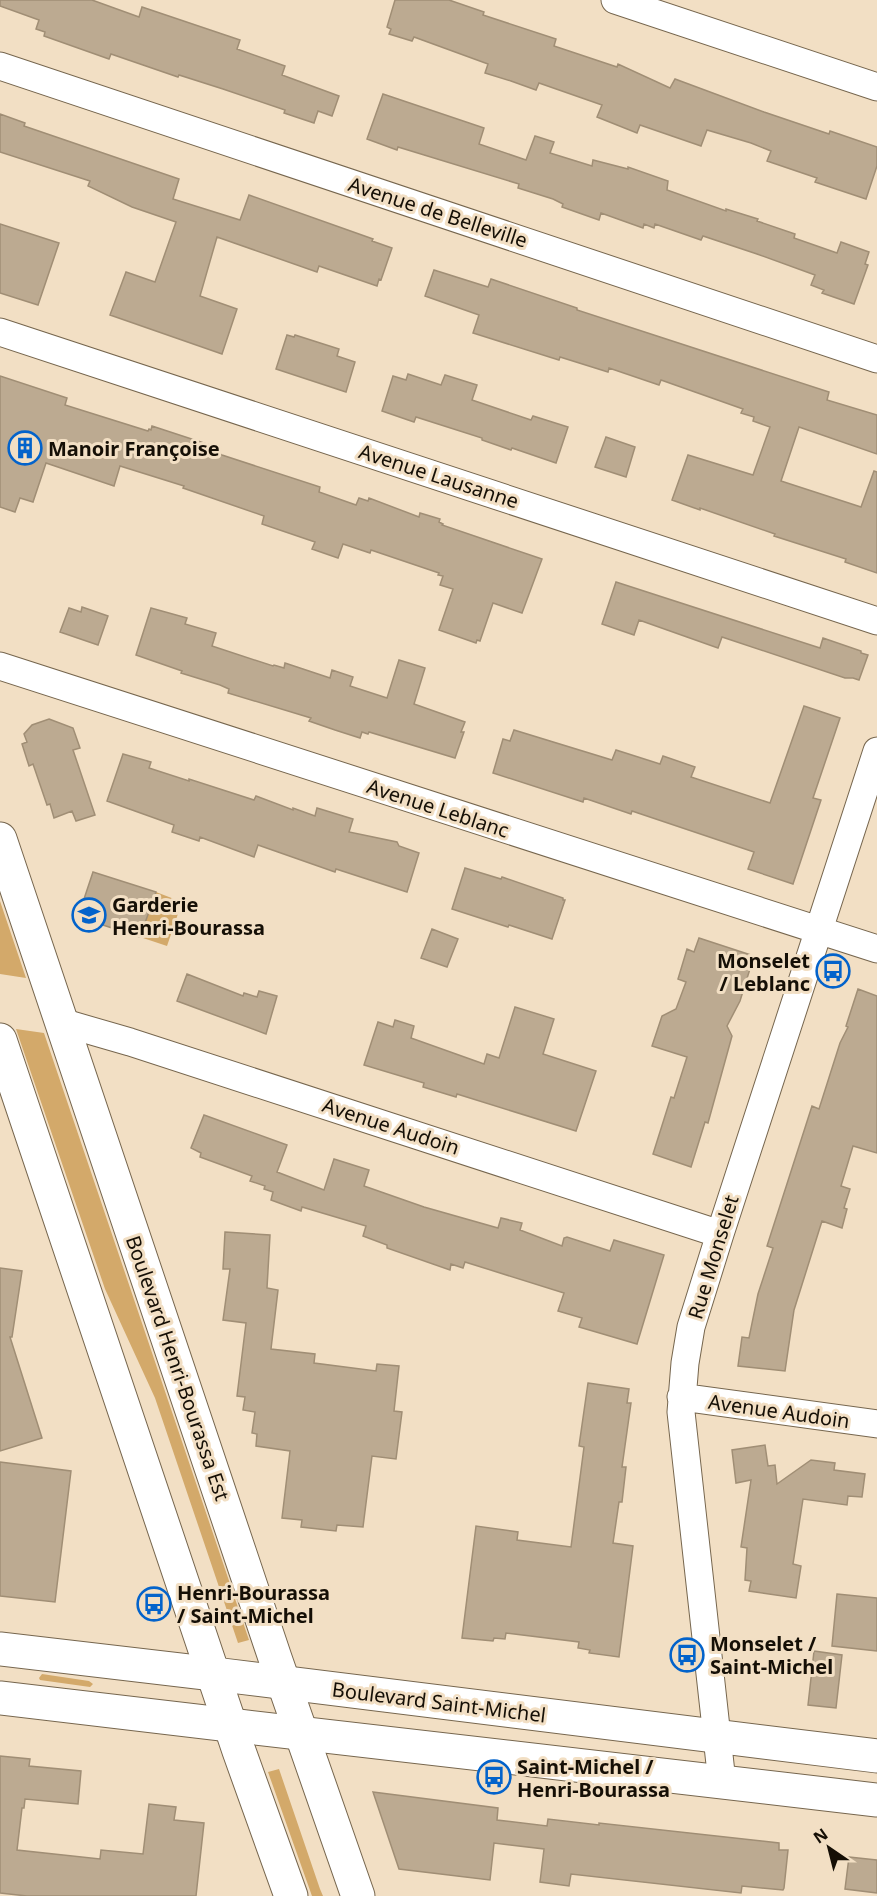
<svg xmlns="http://www.w3.org/2000/svg" width="877" height="1896" viewBox="0 0 877 1896" font-family="'Noto Sans',sans-serif">
	<style>
		.green { fill: #d3a96a }
		.building { fill: #bcaa91; stroke: #a08e75; stroke-width: 1.5 }
		.lines { fill: none; stroke-linecap: round; stroke-linejoin: round }
		.minor-casing { stroke: #76664e; stroke-width: 29 }
		.tertiary-casing { stroke: #76664e; stroke-width: 35 }
		.secondary-casing { stroke: #76664e; stroke-width: 35 }
		.primary-casing { stroke: #76664e; stroke-width: 35 }
		.minor { stroke: #fff; stroke-width: 27 }
		.tertiary { stroke: #fff; stroke-width: 33 }
		.secondary { stroke: #fff; stroke-width: 33 }
		.primary { stroke: #fff; stroke-width: 33 }
		.labels { text-anchor: middle; dominant-baseline: central; stroke-width: 6; stroke-linejoin: round; paint-order: stroke }
		.street-label { font-size: 20px; fill: #150f06; stroke: #f2dfc4 }
		.poi-label { font-size: 20px; font-weight: bold; fill: #150f06; stroke: #f2dfc4; text-anchor: start }
	</style>
	<rect width="100%" height="100%" fill="#f2dfc4"/>
	<!-- green -->
	<path class="green" d="M156,892L182,902L167,946L140,937Z
		M0,901L26,978L0,974Z
		M16,1029L44,1033L249,1640L238,1643L155,1398L105,1289Z
		M42,1674L89,1681L93,1684L90,1687L40,1680L39,1678Z
		M279,1769L320,1889L323,1896H312L268,1772Z"/>
	<!-- building -->
	<path class="building" d="M0,0H92L139,17L142,7L240,40L237,49L285,66L282,75L339,96L332,116L318,111L314,123L284,113L285,110L223,89L179,75L178,77L111,54L109,59L44,36L45,32L36,29L39,20L0,6Z
		M395,0H449L484,12L483,15L556,39L554,46L617,67L618,64L670,88L675,79L764,112L829,134L830,131L877,147V166L866,199L815,182L817,178L767,161L771,151L751,143L707,130L701,146L640,125L637,133L597,117L602,105L539,83L536,90L511,81L485,73L488,64L414,37L412,41L389,34L391,29L387,27Z
		M383,94L484,128L479,144L526,160L535,136L554,142L550,153L592,166L593,160L628,169V167L668,181L667,190L726,211V209L758,219L757,221L795,234L794,238L837,253L841,242L869,252L865,264L868,265L854,304L822,293L824,290L811,285L815,275L757,254L703,236L701,240L655,224L654,228L644,224L643,228L601,213L599,220L562,207L563,204L553,199L518,188L519,184L398,147L397,150L367,139Z
		M0,114L25,123L24,126L179,179L173,199L240,220L249,195L373,239L372,241L392,248L381,280L379,279L377,286L319,266L317,272L217,237L200,296L237,309L222,354L110,315L126,272L155,282L176,222L132,207L88,186L90,181L0,152Z
		M0,224L59,243L38,305L0,293Z
		M434,270L488,287L491,279L577,308V310L829,392L827,400L877,415V454L799,427L781,481L861,507L874,471L877,472V573L845,562L846,559L774,536L775,534L700,508V510L672,500L688,455L753,475L770,427L753,421L754,417L741,413L743,409L661,380L659,385L609,368L608,372L560,357L559,360L473,333L479,315L425,296Z
		M287,335L294,337L295,335L339,349L337,356L355,362L346,392L276,369Z
		M408,374L441,385L445,375L477,385L472,400L531,420L533,416L568,427L556,463L512,448L511,450L482,440V438L416,417L414,422L382,411L393,376L406,380Z
		M0,376L67,398L65,405L148,431L149,429L151,430L152,426L213,446L212,450L222,455L320,487L319,492L356,505L359,498L368,501L369,498L419,517L420,513L440,519L439,522L443,524L442,525L542,559L522,613L493,603L480,641L477,640L476,643L439,630L453,589L440,585L443,576L438,575L439,573L371,550L370,553L343,544L338,558L312,549L315,542L262,524L264,516L183,488L184,486L120,466L114,486L46,463L33,502L20,498L15,512L0,507Z
		M606,437L635,447L626,477L595,467Z
		M616,582L820,648L823,638L861,651V653L868,655L859,680L853,678H845L722,637L718,648L639,620L634,635L602,624Z
		M82,607L108,616L98,645L60,632L69,608L81,612Z
		M151,608L187,618L185,624L216,633L212,646L273,666L274,665L284,668L285,663L330,678L332,670L353,677L350,686L387,698L399,660L425,668L414,704L465,722L461,732H464L455,758L369,732L368,734L362,732L360,738L335,730L309,721L311,718L228,693L229,689L220,685L181,673L182,671L136,655Z
		M804,706L840,718L813,798L821,800L793,884L748,869L754,852L632,811L631,814L584,798L583,802L493,773L503,739L510,741L514,730L612,760L616,750L660,764L663,756L695,767L691,777L770,803Z
		M49,719L73,728L80,748L73,750L95,815L76,821L72,811L54,818L50,804L47,805L33,764L29,766L22,744L27,742L24,734L32,725Z
		M123,754L151,762L149,768L189,781V779L254,800L256,796L293,810V808L315,816L317,808L353,819L349,832L397,842L399,846L419,853L407,892L336,869L335,872L258,845L254,857L200,837L199,841L172,832L174,825L107,801Z
		M465,868L501,879L502,877L563,898V900H565L552,939L509,925L508,927L452,909Z
		M93,872L156,892L140,937L78,917Z
		M432,929L458,939L447,967L421,958Z
		M699,938L754,956L740,1001L727,1026L732,1036L708,1123L705,1122L691,1167L653,1154L671,1097L674,1098L687,1057L652,1046L662,1016L676,1009L686,982L678,979L687,949L694,952Z
		M187,974L243,996L244,993L257,997L259,991L277,996L266,1034L177,1001Z
		M858,989L877,996V1153L853,1146L841,1186L850,1189L844,1208L847,1209L842,1228L822,1221L794,1310L785,1371L738,1366L742,1337L749,1338L758,1294L773,1248L767,1246L812,1106L819,1109L840,1043L848,1027L846,1026Z
		M515,1007L554,1019L543,1054L596,1071L576,1131L457,1094L456,1097L423,1087L424,1083L364,1065L378,1022L393,1027L395,1020L414,1026L411,1038L484,1064L487,1054L499,1058Z
		M204,1115L287,1145L277,1172L324,1190L334,1159L369,1170L364,1186L424,1207L498,1228L501,1218L522,1223L520,1230L562,1246L564,1238L567,1237L610,1251L614,1240L664,1255L637,1344L579,1327L582,1318L558,1311L564,1293L465,1262L463,1268L451,1264L450,1270L387,1248V1245L363,1236L366,1226L302,1207L301,1211L271,1200L273,1192L264,1189L265,1186L250,1181L252,1176L200,1157L201,1153L191,1148Z
		M225,1232L270,1235L267,1288L278,1290L271,1349L315,1354L314,1363L376,1371L377,1364L399,1366L394,1411L402,1412L396,1459L372,1456L363,1527L337,1525L336,1531L301,1527L302,1520L282,1518L290,1451L256,1446L257,1434L252,1433L255,1412L243,1410L245,1397L237,1396L246,1323L223,1320L230,1269H223Z
		M0,1268L22,1271L12,1337H10L42,1438L0,1451Z
		M588,1383L629,1389L627,1403H631L622,1467H626L622,1502H619L613,1543L633,1546L619,1657L589,1653L590,1650L578,1648L579,1642L506,1633L505,1639L494,1638L493,1641L462,1638L476,1526L518,1532L517,1540L571,1547L584,1447L579,1446Z
		M765,1445L768,1466L775,1465L777,1484L811,1460L835,1463L834,1470L865,1474L862,1497L848,1496L847,1505L803,1499L793,1564L801,1566L796,1598L749,1591L751,1581L745,1580L747,1548L741,1547L751,1480L736,1483L732,1450Z
		M0,1462L71,1471L55,1602L0,1596Z
		M837,1594L877,1598V1651L832,1646Z
		M814,1651L842,1655L836,1708L808,1705Z
		M0,1756L30,1759L29,1766L81,1771L78,1804L25,1799L24,1808H22L17,1850L100,1859L101,1850L143,1854L149,1804L176,1807L174,1820L204,1823L196,1896H27L0,1893Z
		M373,1792L498,1808L497,1820L547,1826L548,1819L599,1825V1823L779,1843V1850H788L784,1888L783,1890L742,1886L741,1893L571,1874L569,1886L540,1882L544,1849L494,1843L490,1880L399,1869Z
		M849,1857L877,1860V1893L845,1889Z"/>
	<g class="lines">
		<!-- minor casing -->
		<g class="minor-casing">
			<path id="minor" d="M615,0L877,87
				M0,66L877,359
				M0,332L877,621
				M0,666L877,949
				M61,1022L130,1042L720,1234
				M681,1397L877,1424
				M722,1782L681,1412L685,1363L691,1327L720,1234L877,751"/>
		</g>
		<!-- tertiary casing -->
		<g class="tertiary-casing">
			<path id="tertiary" d="M0,1649L214,1674
				M0,1698L230,1725"/>
		</g>
		<!-- secondary casing -->
		<g class="secondary-casing">
			<path id="secondary" d="M214,1674L877,1756
				M230,1725L877,1800"/>
		</g>
		<!-- primary casing -->
		<g class="primary-casing">
			<path id="primary" d="M0,839L275,1658L358,1896
				M0,1040L239,1751L291,1896"/>
		</g>
		<!-- minor -->
		<use href="#minor" class="minor"/>
		<!-- tertiary -->
		<use href="#tertiary" class="tertiary"/>
		<!-- secondary -->
		<use href="#secondary" class="secondary"/>
		<!-- primary -->
		<use href="#primary" class="primary"/>
	</g>
	<!-- icons -->
	<defs>
		<g id="building-ring" transform="scale(1.725)"><circle r="9.5" fill="#f2dfc4" stroke="#0363cb" stroke-width="1.5"/><path d="M-4-6H4V6H1V3H-1V6H-4ZM-2.5-4.3h1.7v1.8h-1.7ZM.8-4.3h1.7v1.8H.8ZM-2.5-1h1.7V.8h-1.7ZM.8-1h1.7V.8H.8Z" fill="#0363cb"/></g>
		<g id="school-ring" transform="scale(1.725)"><circle r="9.5" fill="#f2dfc4" stroke="#0363cb" stroke-width="1.5"/><path d="M0-5L7-2L0 1L-7-2ZM-4 1L0 2.5L4 1V4Q0 6-4 4Z" fill="#0363cb"/></g>
		<g id="bus-ring" transform="scale(1.725)"><circle r="9.5" fill="#f2dfc4" stroke="#0363cb" stroke-width="1.5"/><path d="M-5-6H5V4H4V6H2V4H-2V6H-4V4H-5ZM-3.5-4V0h7V-4ZM-3.5 1.2v1.5H-2V1.2ZM2 1.2v1.5H3.5V1.2Z" fill="#0363cb"/></g>
	</defs>
	<g fill-rule="evenodd">
		<use href="#building-ring" x="25" y="448"/>
		<use href="#school-ring" x="89" y="915"/>
		<use href="#bus-ring" x="833" y="971"/>
		<use href="#bus-ring" x="154" y="1604"/>
		<use href="#bus-ring" x="687" y="1655"/>
		<use href="#bus-ring" x="494" y="1777"/>
	</g>
	<g class="labels">
		<!-- street labels -->
		<g class="street-label">
			<text transform="translate(438 212) rotate(18)">Avenue de Belleville</text>
			<text transform="translate(439 476) rotate(18)">Avenue Lausanne</text>
			<text transform="translate(438 808) rotate(18)">Avenue Leblanc</text>
			<text transform="translate(391 1126) rotate(18)">Avenue Audoin</text>
			<text transform="translate(713 1257) rotate(-73)">Rue Monselet</text>
			<text transform="translate(178 1368) rotate(71)">Boulevard Henri-Bourassa Est</text>
			<text transform="translate(779 1411) rotate(8)">Avenue Audoin</text>
			<text transform="translate(439 1702) rotate(7)">Boulevard Saint-Michel</text>
		</g>
		<!-- poi labels -->
		<g class="poi-label">
			<text x="48" y="448">Manoir Françoise</text>
			<text x="112" y="904">Garderie<tspan x="112" dy="23">Henri-Bourassa</tspan></text>
			<text x="810" y="960" text-anchor="end">Monselet<tspan x="810" dy="23">/ Leblanc</tspan></text>
			<text x="177" y="1592">Henri-Bourassa<tspan x="177" dy="23">/ Saint-Michel</tspan></text>
			<text x="710" y="1643">Monselet /<tspan x="710" dy="23">Saint-Michel</tspan></text>
			<text x="517" y="1766">Saint-Michel /<tspan x="517" dy="23">Henri-Bourassa</tspan></text>
		</g>
	</g>
	<!-- north arrow -->
	<g transform="translate(829 1848) rotate(325)" stroke="#f2dfc4" stroke-width="4.5" paint-order="stroke">
	<path d="M0-4.5L10 22L0 15L-10 22Z" fill="#150f06"/>
	<text y="-9" font-size="16" font-weight="bold" text-anchor="middle" fill="#150f06">N</text>
	</g>
</svg>
